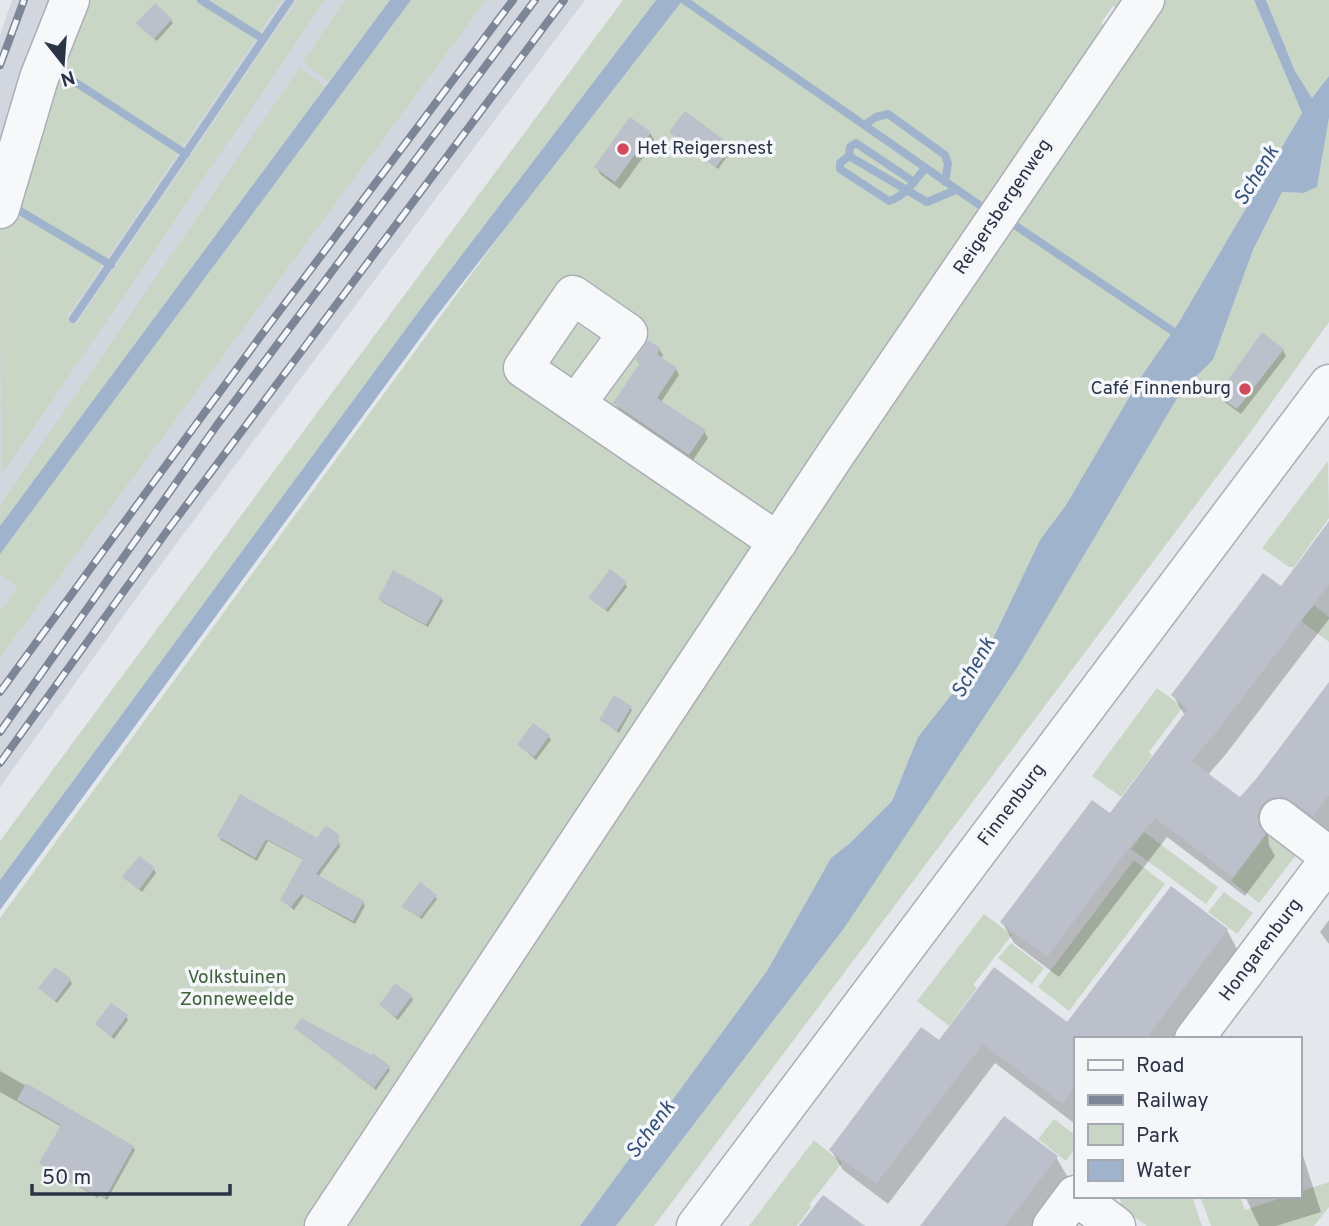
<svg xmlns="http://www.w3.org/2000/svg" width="1329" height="1226" viewBox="0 0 1329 1226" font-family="Overpass,sans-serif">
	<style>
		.built { fill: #d2d6de }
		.green { fill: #c9d6c5 }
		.water { fill: #9fb4cc }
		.shadow { fill: #0003 }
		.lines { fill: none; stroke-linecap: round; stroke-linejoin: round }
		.stream { stroke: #9fb4cc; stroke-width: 8 }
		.building { fill: #bbc0ca }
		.minor-casing { stroke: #a9aeb7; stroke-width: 41 }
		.minor { stroke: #f7f8fa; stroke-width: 38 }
		.rail-casing { stroke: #7d8696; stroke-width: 8 }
		.rail { stroke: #f4f6f9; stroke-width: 5; stroke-dasharray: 16; stroke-linecap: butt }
		.poi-dot { fill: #d1495b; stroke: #f4f6f9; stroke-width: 2.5 }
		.labels { text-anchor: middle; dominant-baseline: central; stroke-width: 7; stroke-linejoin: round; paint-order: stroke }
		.poi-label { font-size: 19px; fill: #2b3445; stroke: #f4f6f9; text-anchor: start }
		.street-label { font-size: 19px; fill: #2b3445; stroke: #f4f6f9 }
		.park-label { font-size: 19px; fill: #3f6138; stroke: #f4f6f9 }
		.water-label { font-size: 21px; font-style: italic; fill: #34527a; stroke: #f4f6f9 }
	</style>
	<rect width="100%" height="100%" fill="#e4e7ec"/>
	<!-- built -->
	<path class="built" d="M12,0H585L167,556L0,787V35Z"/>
	<!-- green -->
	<path class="green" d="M57,0H282L67,317L76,324L297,0H325L1,476L0,175Z
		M345,0H390L328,82L303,62Z
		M411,0H486L0,657V612L18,586L0,574V554Z
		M623,0H656L419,311L0,880V841Z
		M683,0H1125L1118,10L1113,6L1101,23L1114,33L1158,0H1254L1302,113L1179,322L1141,377L1066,505L1040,540L989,647L918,737L892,801L850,843L831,858L767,971L580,1226H0V918L517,212Z
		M1266,0H1329V76L1312,98L1295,71Z
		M300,67L325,87L0,526V505Z
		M1329,118V322L1252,430L654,1226H616L845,927L1182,390L1213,360L1253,250L1282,192L1304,193L1317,187Z
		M1328,461L1329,518L1294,567H1289L1262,548Z
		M1314,605L1329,617V642L1301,621Z
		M1157,688L1183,707L1149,752L1152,756L1121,797L1092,776Z
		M1274,824L1303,846L1259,903L1231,881Z
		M1144,832L1218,887L1206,904L1131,849Z
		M1134,860L1165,884L1069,1011L1038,987Z
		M1224,892L1253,913L1237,934L1208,912Z
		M984,914L1012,935L973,985L977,988L949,1026L917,1001Z
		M1011,943L1044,968L1032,984L998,958Z
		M1054,1119L1075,1135V1149L1066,1161L1038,1139Z
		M814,1140L842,1163L809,1205L811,1207L797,1226H749Z
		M1329,1182V1207L1314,1226H1211L1200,1196H1240L1245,1210L1287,1196H1299V1192Z
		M1120,1196H1192L1202,1226H1147L1121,1207Z"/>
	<!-- water -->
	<path class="water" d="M390,0H411L0,554V526Z
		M656,0H683L432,322L0,910V880L419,311Z
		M1254,0H1266L1295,71L1312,98L1329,76V118L1317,187L1304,193L1282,192L1253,250L1213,360L1182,390L1020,663L845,927L616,1226H580L767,971L831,858L850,843L892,801L918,737L989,647L1040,540L1066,505L1141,377L1179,322L1302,113Z"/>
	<!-- shadow -->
	<path class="shadow" d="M171,20L173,23L157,41L140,27Z
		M671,132L730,147L732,150L718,169Z
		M650,133L655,141L620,189L601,175L596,167Z
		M659,349L663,355L661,359L676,369L679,375L661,402L704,431L708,438L693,460L619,409L615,403L640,365L637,360Z
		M1283,350L1286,356L1241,414L1223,401L1219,395Z
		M1329,525V619L1226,754L1208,775L1240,800L1329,685V830L1325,835L1273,825L1268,836L1269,845L1275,856L1245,896L1167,837L1059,977L1014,943L1002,922L1110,816L1185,716L1173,695L1281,589Z
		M625,583L627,587L608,612L590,598Z
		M441,598L443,601L428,627L382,602L380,599Z
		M630,707L632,710L619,733L601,720Z
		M549,737L551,740L536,760L519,745Z
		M219,836L317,840L338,836L340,847L318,877L363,902L365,906L355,924L304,896L294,910L282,900L304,860L268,841L257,861L221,840Z
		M154,869L156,873L142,892L124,877Z
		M435,896L437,899L422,919L403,907Z
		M1329,920V944L1320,932Z
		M1227,930L1238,951L1172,1039H1075L1074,1123L995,1063L888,1204L843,1170L831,1150L939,1043L1067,1025Z
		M70,980L72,984L57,1003L40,988Z
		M411,997L413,1000L398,1020L381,1005Z
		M126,1016L128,1020L114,1039L97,1024Z
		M296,1028L388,1067L390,1070L376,1090Z
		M0,1071L133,1147L135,1150L107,1200L99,1195L98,1198L43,1166L41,1163L62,1127L0,1092Z
		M1299,1143L1321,1212L1276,1226H1259L1245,1196H1299Z
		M1056,1157L1070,1181L1036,1226H924Z"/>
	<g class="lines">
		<!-- stream -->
		<path class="stream" d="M201,0L263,39
			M684,0L988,211
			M75,82L186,154
			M864,125L876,117L888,114L945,155L948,164L945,182
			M849,156L850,147L856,143L914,182
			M925,168C914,182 906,195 889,201L840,169V163L849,156L927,202L956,190
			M20,211L111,265
			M1010,222L1180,336
			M73,319L290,0"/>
	</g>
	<!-- building -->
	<path class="building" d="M155,3L172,19L154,39L136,23Z
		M685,111L732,146L716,167L669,132Z
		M630,117L651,132L615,182L594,167Z
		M1262,332L1284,349L1237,409L1217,395Z
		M648,340L660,348L657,354L677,368L657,398L706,430L689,455L613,403L640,363L635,360Z
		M1329,521V584L1215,734L1191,761L1240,797L1257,778L1329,682V795L1313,816L1292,801L1282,796L1271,798L1262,804L1257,816L1259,826L1265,834L1233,877L1155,818L1125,853L1047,957L1000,922L1092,800L1110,813L1188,709L1171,695L1263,573L1281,586Z
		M610,569L627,582L606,610L588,598Z
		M393,570L442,597L426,625L378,599Z
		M614,695L632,706L617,731L599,720Z
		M533,723L550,735L534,757L517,745Z
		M240,794L317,838L326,825L339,835V843L316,874L364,901L353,921L301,894L291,907L280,900L303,859L266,839L255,858L217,836Z
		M139,856L155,868L139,890L122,877Z
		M420,882L437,895L420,917L401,907Z
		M1171,886L1228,929L1146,1039H1075V1086L1062,1104L983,1044L876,1184L829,1150L921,1027L939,1040L994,967L1067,1022Z
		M55,967L71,979L55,1001L38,988Z
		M395,983L412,996L396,1017L379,1005Z
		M111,1003L128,1015L111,1037L95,1024Z
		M301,1018L371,1055L373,1053L390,1066L374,1088L294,1028Z
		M26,1083L134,1146L105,1198L97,1193L96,1196L39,1163L61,1125L17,1100Z
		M1004,1116L1058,1156L1005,1226H920Z
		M823,1195L865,1226H799Z"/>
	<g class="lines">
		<!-- minor casing -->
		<g class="minor-casing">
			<path id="minor" d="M0,209L39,78L70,0
				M576,404L628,333L573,295L523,368L778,542
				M1279,818L1329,856
				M1194,1039L1329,860
				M1076,1196L1116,1226
				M324,1226L835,455L1145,0
				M696,1226L1329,384
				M1052,1226L1075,1195"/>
		</g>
		<!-- minor -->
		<use href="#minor" class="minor"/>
		<!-- rail casing -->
		<g class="rail-casing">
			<path id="rail" d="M0,65L24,0
				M0,692L257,341L513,0
				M0,732L217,425L535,0
				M0,763L170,527L564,0"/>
		</g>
		<!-- rail -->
		<use href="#rail" class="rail"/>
	</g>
	<!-- markers -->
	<g class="poi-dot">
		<circle cx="623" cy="149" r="7"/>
		<circle cx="1245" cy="389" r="7"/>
	</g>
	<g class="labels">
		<!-- poi labels -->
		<g class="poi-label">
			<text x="637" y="149">Het Reigersnest</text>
			<text x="1231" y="389" text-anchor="end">Café Finnenburg</text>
		</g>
		<!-- street labels -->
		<g class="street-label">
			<text transform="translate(1003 207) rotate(-56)">Reigersbergenweg</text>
			<text transform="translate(1012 805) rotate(-53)">Finnenburg</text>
			<text transform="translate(1261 950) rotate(-53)">Hongarenburg</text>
		</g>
		<!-- park labels -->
		<g class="park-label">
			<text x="237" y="978">Volkstuinen<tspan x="237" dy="22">Zonneweelde</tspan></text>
		</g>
		<!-- water labels -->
		<g class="water-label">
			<text transform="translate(1257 176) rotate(-58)">Schenk</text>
			<text transform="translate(974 668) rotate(-60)">Schenk</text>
			<text transform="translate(651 1130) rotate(-53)">Schenk</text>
		</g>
	</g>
	<!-- legend -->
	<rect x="1074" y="1037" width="228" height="161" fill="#f4f6f9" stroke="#a4a8b1" stroke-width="2"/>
	<rect x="1088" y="1060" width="35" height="10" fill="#f7f8fa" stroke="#a4a8b1" stroke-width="2"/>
	<text x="1136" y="1072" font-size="21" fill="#2b3445">Road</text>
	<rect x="1088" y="1095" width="35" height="10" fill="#7d8696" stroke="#a4a8b1" stroke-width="2"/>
	<text x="1136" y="1107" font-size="21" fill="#2b3445">Railway</text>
	<rect x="1088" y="1124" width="35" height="21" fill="#c9d6c5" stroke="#a4a8b1" stroke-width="2"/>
	<text x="1136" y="1142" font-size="21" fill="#2b3445">Park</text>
	<rect x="1088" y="1160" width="35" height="21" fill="#9fb4cc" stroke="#a4a8b1" stroke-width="2"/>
	<text x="1136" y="1177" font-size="21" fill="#2b3445">Water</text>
	<!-- north arrow -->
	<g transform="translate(63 63) rotate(163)" stroke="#f4f6f9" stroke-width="5" paint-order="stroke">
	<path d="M0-5L12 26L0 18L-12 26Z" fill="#2b3445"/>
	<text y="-10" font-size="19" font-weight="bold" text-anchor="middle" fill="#2b3445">N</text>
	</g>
	<!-- scale -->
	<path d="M32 1184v10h198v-10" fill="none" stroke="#2b3445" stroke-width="3.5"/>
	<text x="42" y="1184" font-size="21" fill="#2b3445" stroke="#f4f6f9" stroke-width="5" paint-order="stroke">50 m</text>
</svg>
